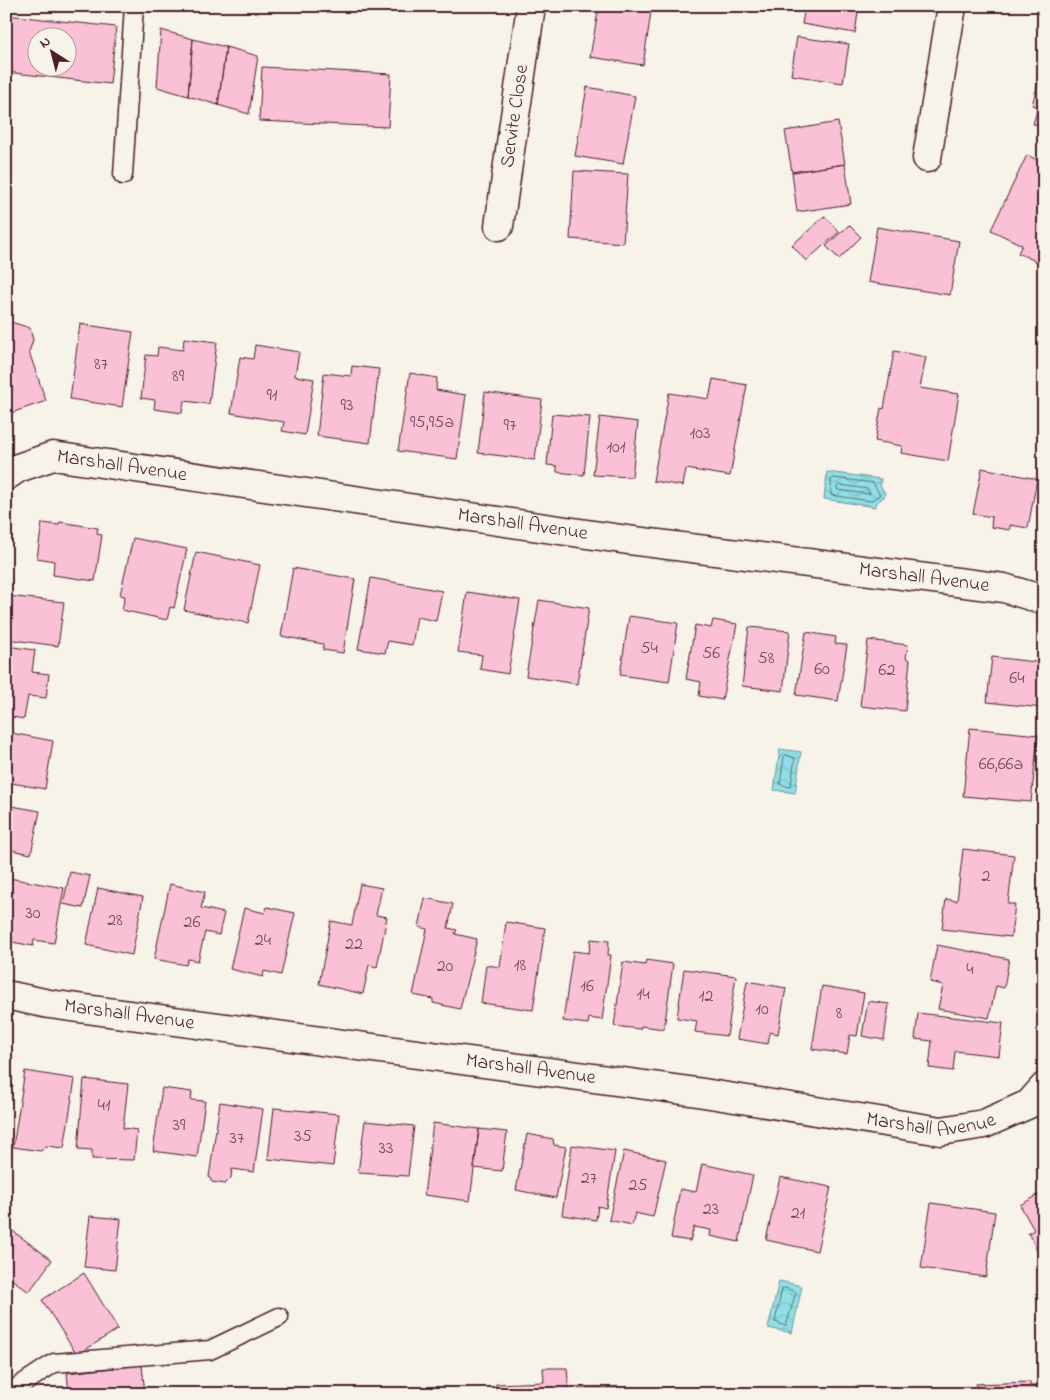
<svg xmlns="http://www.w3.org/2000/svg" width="1050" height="1400" viewBox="0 0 1050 1400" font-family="'Indie Flower',sans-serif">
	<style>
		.water { fill: url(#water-waves); stroke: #73939b }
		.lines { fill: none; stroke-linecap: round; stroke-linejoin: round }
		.shore { stroke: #656c76; stroke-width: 1 }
		.building { fill: #fac1d6; stroke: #4a1f2b; fill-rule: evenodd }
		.lane-casing { stroke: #4a1f2b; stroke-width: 21 }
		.street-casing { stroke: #4a1f2b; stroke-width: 31 }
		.lane { stroke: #f7f3e8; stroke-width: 18 }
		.street { stroke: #f7f3e8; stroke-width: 28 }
		.labels { text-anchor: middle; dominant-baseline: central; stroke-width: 5; stroke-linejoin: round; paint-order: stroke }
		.number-label { font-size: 18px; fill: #764856 }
		.street-label { font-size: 20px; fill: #4a1f2b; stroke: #f7f3e8 }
	</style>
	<defs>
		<pattern id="water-waves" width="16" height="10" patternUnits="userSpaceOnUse" patternTransform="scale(1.25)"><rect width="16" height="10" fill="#8ee0e6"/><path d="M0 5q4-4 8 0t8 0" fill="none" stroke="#7cc0c5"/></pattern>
	</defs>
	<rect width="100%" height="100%" fill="#f7f3e8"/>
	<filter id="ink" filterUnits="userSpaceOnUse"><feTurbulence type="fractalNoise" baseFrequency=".02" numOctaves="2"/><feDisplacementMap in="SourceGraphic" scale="10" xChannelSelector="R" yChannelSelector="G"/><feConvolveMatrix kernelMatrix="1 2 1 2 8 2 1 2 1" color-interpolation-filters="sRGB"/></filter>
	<g filter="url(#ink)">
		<!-- water -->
		<path class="water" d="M827,472L881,479L880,485L885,493L884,497L877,502L875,507L824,499Z
			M780,749L801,752L795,793L774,790Z
			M779,1281L802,1286L792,1333L768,1328Z"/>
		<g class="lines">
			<!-- shore -->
			<path class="shore" d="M834,478L873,483L880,495L870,501L831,495V480Z
				M839,485L868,489L870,493L868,494L838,490L837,487Z
				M786,755L795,758L791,785L789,787L780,784L784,757Z
				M785,1288L796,1292L786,1326L775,1322L782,1289Z"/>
		</g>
		<!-- building -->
		<path class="building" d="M599,6H652L643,65L590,57Z
			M805,6H859L855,33L802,24Z
			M6,15L116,27L110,84L6,72ZM38,38H68V68H38Z
			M161,30L193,39L188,96L157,87Z
			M797,37L849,44L843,83L791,75Z
			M193,39L226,47L218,105L188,96Z
			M226,47L258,56L249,114L218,105Z
			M262,67L391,74L388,127L259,121Z
			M1038,83L1044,84V126L1033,124L1038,107L1032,105Z
			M587,87L635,96L623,164L575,156Z
			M838,122L845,164L792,172L785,131Z
			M1027,155L1044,163V265L1018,253L1022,245L991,230Z
			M845,164L851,204L797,212L792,172Z
			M574,171L628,174L623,243L570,239Z
			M825,216L839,232L806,261L792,245Z
			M849,225L861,237L839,259L826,246Z
			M877,227L959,241L950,295L868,282Z
			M11,322L30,328L33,340L29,352L46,401L11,413L6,398V325Z
			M80,324L133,332L122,407L70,399Z
			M184,338L217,342L209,404L184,401L182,413L154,409L155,400L141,398L146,355L157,356L158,347L183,350Z
			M255,345L299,352L295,376L314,379L305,435L282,431L284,422L231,413L240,357L253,359Z
			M894,351L926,357L920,388L959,394L948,461L901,453L902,446L875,441L881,408L884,409Z
			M352,366L379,369L370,443L317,436L324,373L351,376Z
			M410,373L437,378L436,390L466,395L457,459L398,451Z
			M713,379L747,385L730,476L686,469L683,486L653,481L669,393L709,399Z
			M485,392L542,400L535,460L478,453Z
			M552,414L590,417L584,475L557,472V466L547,465Z
			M600,417L638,422L632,477L593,475Z
			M982,468L1037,479L1028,528L1010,525V530L991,527L992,517L973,514Z
			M60,522L98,528L97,534L102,535L95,581L53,575L54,561L37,558L42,523L59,525Z
			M133,538L187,549L174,608L170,607L167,620L122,610L125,596L120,595Z
			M196,552L260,565L248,623L184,610Z
			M293,568L355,579L343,653L323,650V644L281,636Z
			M371,578L442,591L436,621L417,617L412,645L388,641L385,653L358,649Z
			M467,592L520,600L508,674L480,669L482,655L458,652Z
			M6,596L64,602L58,646L6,639Z
			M539,600L589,608L577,684L526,676Z
			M629,616L678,623L669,682L620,675Z
			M713,620L737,624L722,700L699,696L701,682L686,679L695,625L711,628Z
			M749,627L790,631L783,691L742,686Z
			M806,632L836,637L835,644L847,645L838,701L796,695Z
			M868,640L908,645L906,658L910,660L905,711L860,706Z
			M6,646L35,650L32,672L49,674L46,698L28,696L24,719L6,716L9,673L6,672Z
			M992,657L1044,663L1042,708L987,702Z
			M970,728L1038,735L1031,802L963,796Z
			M6,732L53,741L45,789L6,782Z
			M6,805L40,811L31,854L6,849Z
			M963,849L1014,855L1008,904H1015L1011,937L942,929L946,899L957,901Z
			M70,872L90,876L83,908L63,904Z
			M9,878L64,888L54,943L34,940L33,946L12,942L13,937L6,936V892Z
			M170,884L205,892L201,908L224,913L219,935L205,932L198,961L188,959L186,965L154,959Z
			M360,884L382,888L376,915L387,917L377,967L369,965L363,994L319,984L331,921L352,925Z
			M98,888L143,897L132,955L86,945Z
			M425,898L453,904L448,928L457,930L455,934L477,939L460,1009L433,1003V999L413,995L427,929L419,927Z
			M267,907L295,913L281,975L264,971L263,977L230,969L244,908L265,913Z
			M506,922L545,928L533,1010L481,1003L486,965L500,967Z
			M591,939L609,941L608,955H611L602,1020L589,1018L588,1024L563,1021L573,951L589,953Z
			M937,945L1009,959L1004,988L996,986L989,1018L938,1009L943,985L930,982Z
			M646,960L673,964L664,1029L641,1026L640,1029L614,1026L623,962L645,965Z
			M684,969L736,976L727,1036L695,1032L697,1021L677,1018Z
			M747,981L786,988L778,1034L770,1032L768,1044L737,1039Z
			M822,986L864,993L857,1036L850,1035L847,1054L812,1049Z
			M868,1001L889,1004L884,1040L862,1036Z
			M918,1013L1003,1023L999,1056L955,1051L953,1071L929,1068L932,1041L915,1039Z
			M25,1071L75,1079L64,1148L46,1146L41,1151L13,1147Z
			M84,1079L128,1084L123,1128L137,1130L134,1160L92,1159V1150L78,1149Z
			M162,1088L192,1092L191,1100L205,1101L197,1157L153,1151Z
			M220,1102L263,1109L254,1172L232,1169L231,1178L225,1184L212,1182L209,1177Z
			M274,1108L339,1114L333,1166L268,1159Z
			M365,1121L414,1126L408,1176L358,1173Z
			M433,1123L479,1129L470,1201L424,1195Z
			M479,1129L507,1132L502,1171L474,1168Z
			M527,1134L553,1139L554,1145L566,1147L556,1198L516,1190Z
			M572,1145L615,1151L606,1208L598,1206L596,1220L562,1215Z
			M624,1151L666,1160L653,1217L635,1213L632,1225L609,1220Z
			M702,1164L753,1175L739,1242L710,1236L711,1230L694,1227L690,1241L671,1238L680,1189L696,1192Z
			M780,1177L831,1187L817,1251L766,1240Z
			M1044,1192V1258L1042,1259L1028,1233L1034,1230L1020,1205Z
			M931,1203L995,1212L986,1277L921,1268Z
			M6,1206L13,1211L11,1219L6,1224Z
			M90,1216L121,1219L115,1270L84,1267Z
			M6,1226L52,1260L29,1292L6,1275Z
			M84,1273L118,1329L77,1355L42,1300Z
			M142,1365L145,1394H69L67,1373Z
			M543,1368H567L569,1394H496V1384L544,1382Z
			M1030,1382V1386H1042L1043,1394H977L976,1384Z
			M701,1388V1394H578V1389Z"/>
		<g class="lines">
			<!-- lane casing -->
			<g class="lane-casing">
				<path id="lane" d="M123,175L134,6
					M7,1394L54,1363L210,1350L279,1317"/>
			</g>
			<!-- street casing -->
			<g class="street-casing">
				<g id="street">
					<path d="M927,158L952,6"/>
					<path id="s1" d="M499,226L531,6"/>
					<path id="s2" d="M6,476L18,468L53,456L628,540L1004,588L1044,600"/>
					<path id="s3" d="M6,995L49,1004L697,1092L941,1131L984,1124L1029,1104L1044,1087"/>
				</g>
			</g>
			<!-- lane -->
			<use href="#lane" class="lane"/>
			<!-- street -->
			<use href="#street" class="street"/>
		</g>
	</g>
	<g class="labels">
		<!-- number labels -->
		<g class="number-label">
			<text x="101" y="365">87</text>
			<text x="178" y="377">89</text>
			<text x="272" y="396">91</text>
			<text x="347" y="406">93</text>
			<text x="432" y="423">95,95a</text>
			<text x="510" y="426">97</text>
			<text x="700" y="434">103</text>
			<text x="616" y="448">101</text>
			<text x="649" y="649">54</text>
			<text x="711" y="654">56</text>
			<text x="766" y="659">58</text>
			<text x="822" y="670">60</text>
			<text x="887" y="671">62</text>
			<text x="1017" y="679">64</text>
			<text x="1001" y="765">66,66a</text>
			<text x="986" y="877">2</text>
			<text x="33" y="914">30</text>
			<text x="115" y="921">28</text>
			<text x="192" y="923">26</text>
			<text x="263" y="941">24</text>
			<text x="354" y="945">22</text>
			<text x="520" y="966">18</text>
			<text x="445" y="967">20</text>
			<text x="970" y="970">4</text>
			<text x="587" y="987">16</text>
			<text x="643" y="995">14</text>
			<text x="706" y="997">12</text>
			<text x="762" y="1010">10</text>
			<text x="839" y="1014">8</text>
			<text x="104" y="1106">41</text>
			<text x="179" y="1126">39</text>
			<text x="303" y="1137">35</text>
			<text x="237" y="1139">37</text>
			<text x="386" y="1149">33</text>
			<text x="589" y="1179">27</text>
			<text x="638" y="1186">25</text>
			<text x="711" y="1210">23</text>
			<text x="798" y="1214">21</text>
		</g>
		<!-- street labels -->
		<g class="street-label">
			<text stroke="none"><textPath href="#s1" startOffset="111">Servite Close</textPath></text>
			<text stroke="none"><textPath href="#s2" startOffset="121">Marshall Avenue</textPath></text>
			<text stroke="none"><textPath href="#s2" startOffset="526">Marshall Avenue</textPath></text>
			<text stroke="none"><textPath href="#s2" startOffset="931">Marshall Avenue</textPath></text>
			<text stroke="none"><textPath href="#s3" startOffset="125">Marshall Avenue</textPath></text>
			<text stroke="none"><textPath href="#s3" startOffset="530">Marshall Avenue</textPath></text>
			<text stroke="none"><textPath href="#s3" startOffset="935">Marshall Avenue</textPath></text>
		</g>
	</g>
	<!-- margin -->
	<rect width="1050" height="1400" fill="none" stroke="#f7f3e8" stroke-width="25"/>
	<rect x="12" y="12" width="1025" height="1375" fill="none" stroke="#4a1f2b" stroke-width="2" filter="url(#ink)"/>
	<!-- north arrow -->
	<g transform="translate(52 52) rotate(324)"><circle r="24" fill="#f7f3e8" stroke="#b29e9c"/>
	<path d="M0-4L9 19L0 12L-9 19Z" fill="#4a1f2b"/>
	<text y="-8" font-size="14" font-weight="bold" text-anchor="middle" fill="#4a1f2b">N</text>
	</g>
</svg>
